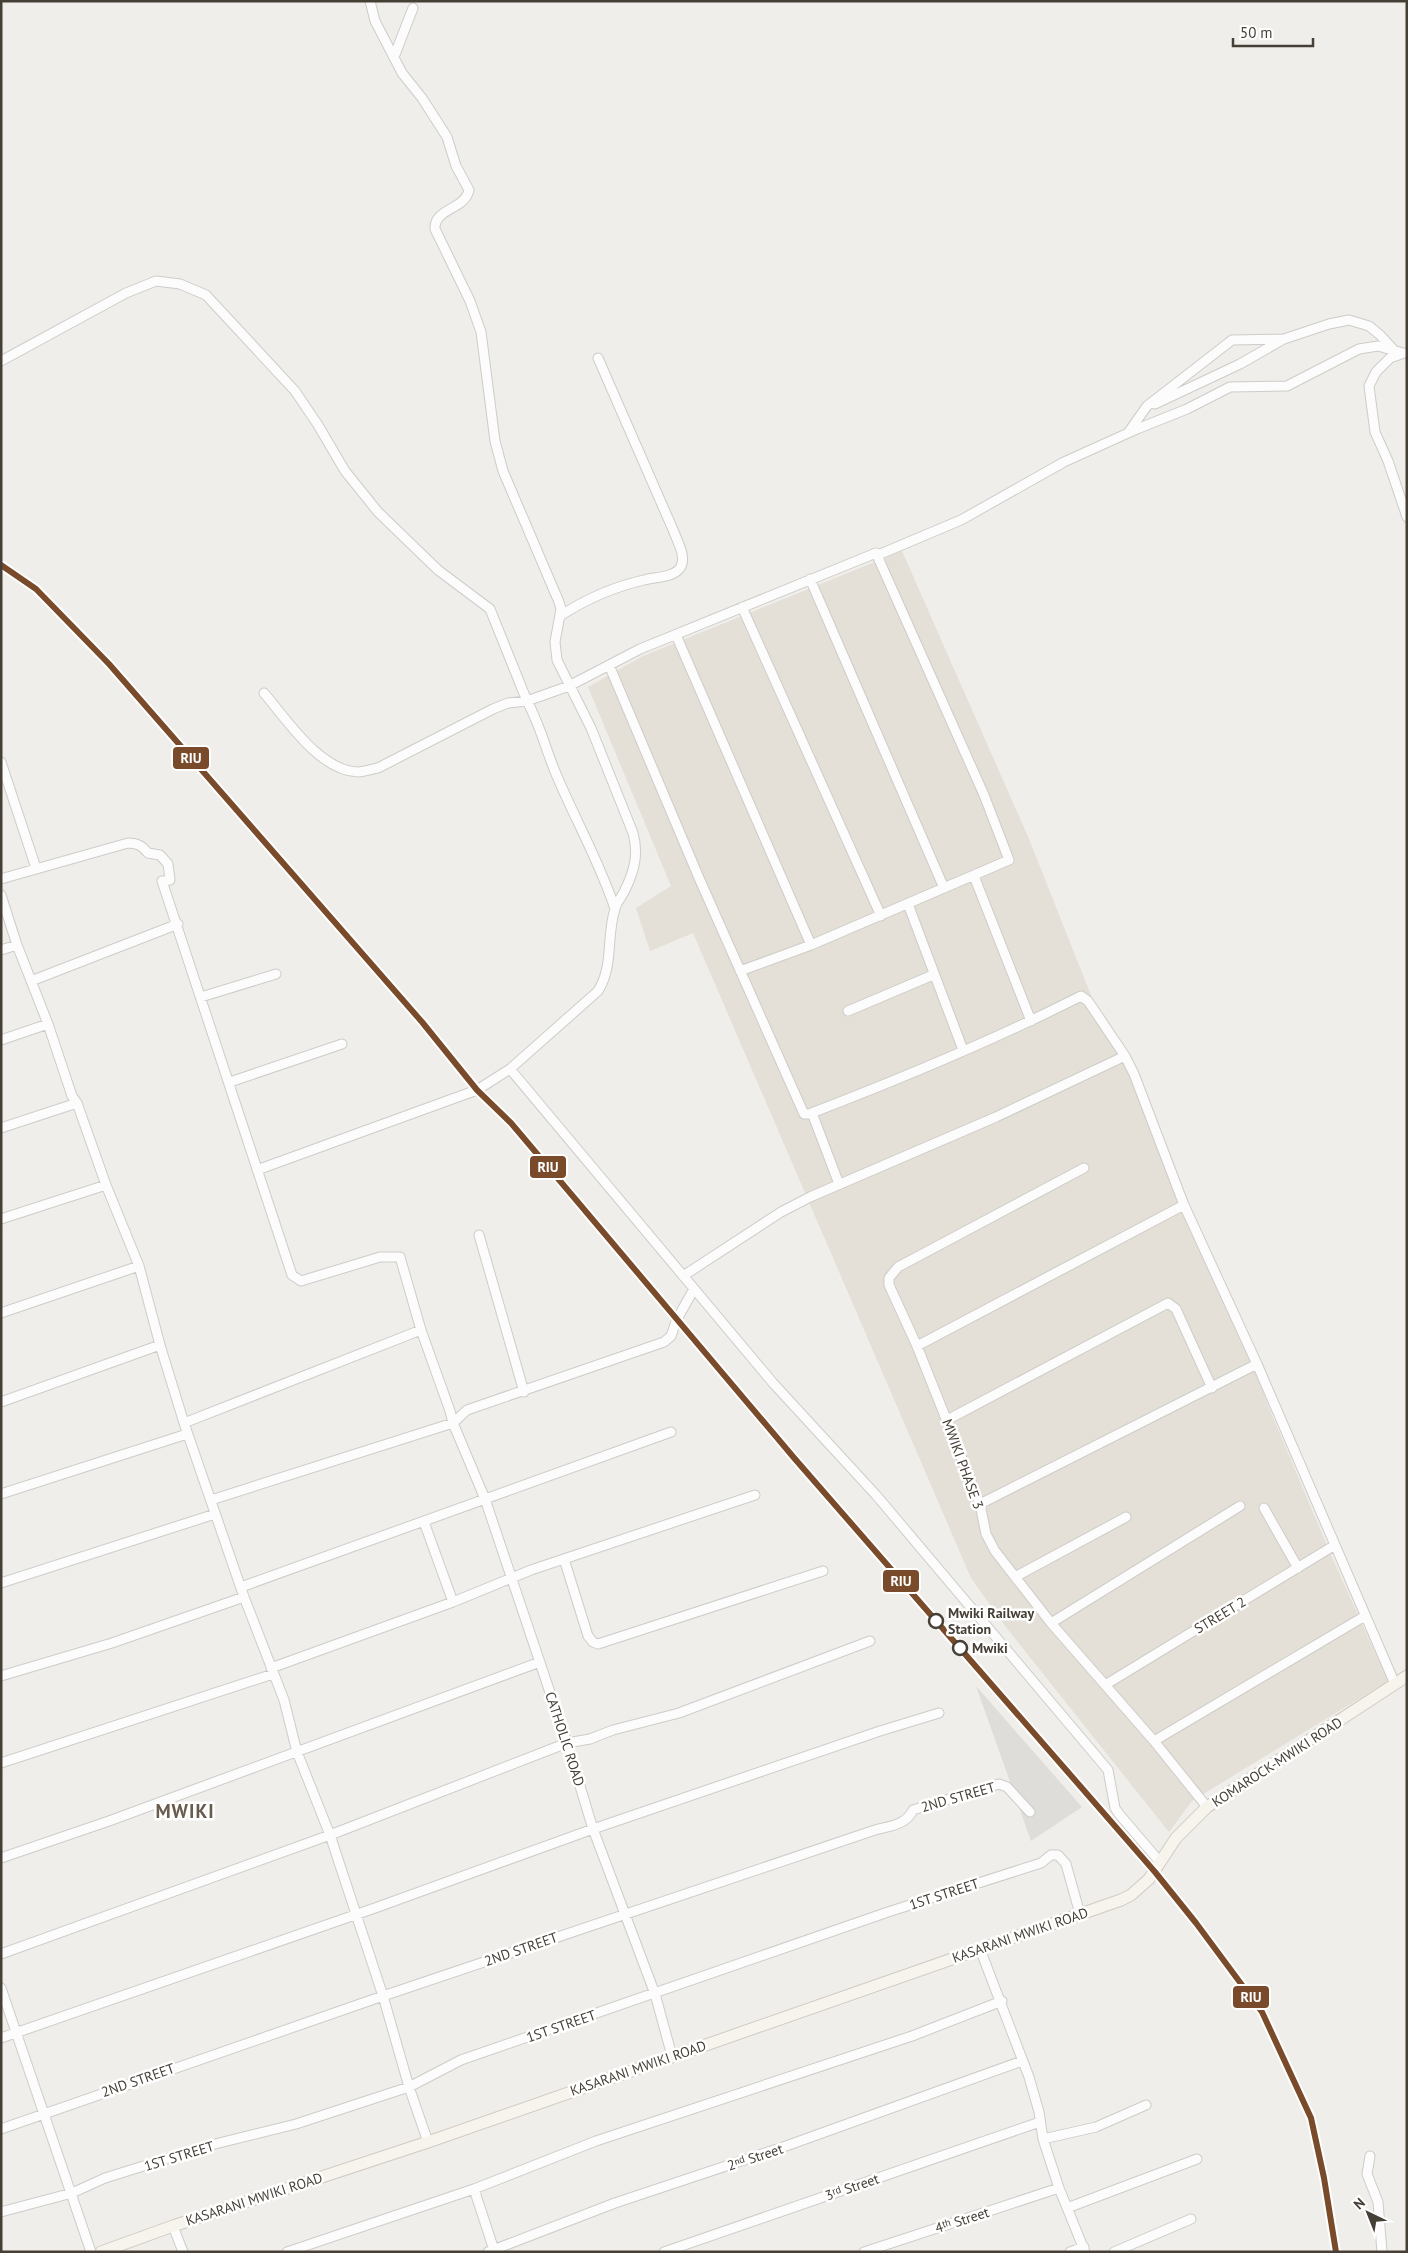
<svg xmlns="http://www.w3.org/2000/svg" width="1408" height="2253" viewBox="0 0 1408 2253" font-family="'PT Sans',sans-serif">
	<style>
		.residential { fill: #e4dfd7 }
		.parking { fill: #dfddda }
		.lines { fill: none; stroke-linecap: round; stroke-linejoin: round }
		.street-casing { stroke: #ceccc8; stroke-width: 11 }
		.secondary-casing { stroke: #d0cac1; stroke-width: 13 }
		.street { stroke: #fdfcfc; stroke-width: 9 }
		.secondary { stroke: #f7f4ee; stroke-width: 11 }
		.rail-1-casing { stroke: #fff; stroke-width: 10 }
		.rail-1 { stroke: #7a4b2a; stroke-width: 6 }
		.stop-dot { fill: #fff; stroke: #463f36; stroke-width: 2.5 }
		.labels { text-anchor: middle; dominant-baseline: central; stroke-width: 5; stroke-linejoin: round; paint-order: stroke }
		.street-label { font-size: 14px; fill: #463f36; stroke: #fff }
		.stop-label { font-size: 14px; font-weight: bold; fill: #463f36; stroke: #fff; text-anchor: start }
		.district-label { font-size: 19px; font-weight: bold; letter-spacing: 1px; fill: #695c4d; stroke: #fff }
		.line-badge { stroke: #fff; stroke-width: 2 }
		.badge-label { font-size: 14px; text-anchor: middle; font-weight: bold; fill: #fff }
	</style>
	<rect width="100%" height="100%" fill="#f0eeea"/>
	<!-- residential -->
	<path class="residential" d="M902,551L1029,839L1106,1033L1133,1075L1246,1341L1267,1403L1331,1555L1388,1681L1192,1801L1169,1832L1005,1626L971,1578L693,933L650,951L636,908L671,886L588,687L643,656Z"/>
	<!-- parking -->
	<path class="parking" d="M976,1686L1082,1807L1031,1841Z"/>
	<g class="lines">
		<!-- street casing -->
		<g class="street-casing">
			<path id="street" d="M394,57L413,8
				M1404,353L1390,358L1376,372L1369,386L1375,432L1388,461L1407,517
				M1,361L126,293L156,281L180,284L206,295L295,391L318,425L345,471L378,512L438,570L490,609L527,701L569,686L640,649L876,553L984,795L1009,860L811,945L740,971
				M1155,404L1240,364L1282,340
				M1128,433L1147,406L1232,340L1284,339L1329,324L1349,320L1369,326L1380,335L1393,349
				M878,555L961,520L1064,462L1137,429L1187,409L1230,387L1287,386L1359,349L1378,346L1403,353
				M810,579L944,888
				M742,607L881,916
				M560,616C586,599 613,587 644,580C654,577 673,578 680,568C687,558 678,543 674,532L598,358
				M676,635L811,945
				M609,665L699,878L804,1114H809C900,1079 990,1042 1077,998L1081,996L1088,1001L1125,1056L1134,1074L1184,1205L1257,1364L1395,1684
				M264,693C287,720 320,771 358,772C364,772 372,769 378,768L493,709L508,703L527,701C539,723 545,746 554,769C573,816 599,860 615,909
				M1,762L36,868
				M974,876L1031,1021
				M1,879L128,843C138,843 142,846 148,853L160,855L168,864L170,880L162,881L292,1275L301,1281L380,1257H400L421,1330L450,1411L453,1423L485,1499L567,1743L593,1829L655,1994L672,2056
				M1,895L17,945L48,1024L72,1096L77,1103L106,1185L139,1266L160,1345L184,1423L244,1597L284,1700L297,1752L330,1835L383,1996L409,2087L428,2142
				M908,904L963,1050
				M1,950L17,945
				M31,981L178,924
				M201,997L276,974
				M848,1011L933,975
				M1,1040L48,1024
				M510,1069L773,1383L876,1495L1108,1770L1115,1808L1119,1814L1160,1862
				M230,1082L342,1044
				M812,1113L839,1184
				M1,1128L77,1103
				M1084,1168L898,1267L889,1278V1285L917,1346L980,1504L986,1534L995,1551L1051,1623L1154,1741L1207,1807
				M257,1170L477,1090L510,1069L598,991C614,966 606,936 615,909C616,903 621,898 624,892C634,872 639,855 633,833L591,728L557,660L555,642L561,609L559,602L503,471L495,441L481,332L470,301L435,229C434,208 465,210 469,190L456,166L447,137L422,98L402,73L375,21L370,1
				M1,1219L106,1185
				M479,1235L524,1392
				M683,1276L781,1212L810,1197L996,1117L1125,1056
				M1,1313L139,1266
				M917,1346L1184,1205
				M1,1402L160,1345
				M947,1420L1168,1303L1176,1309L1212,1388
				M184,1423L421,1330
				M1,1494L187,1434
				M211,1500L453,1423L467,1410L664,1342L671,1336L677,1319L694,1289
				M980,1504L1257,1364
				M1264,1508L1298,1568
				M424,1522L453,1602
				M564,1559L588,1636L593,1642L598,1644L823,1571
				M1015,1577L1126,1517
				M1,1583L215,1514
				M241,1587L671,1432
				M1051,1623L1240,1506
				M271,1668L453,1602L531,1570L755,1495
				M1,1676L112,1643L244,1597
				M1105,1685L1335,1545
				M1154,1741L1365,1616
				M1,1763L273,1674
				M1,1858L109,1821L540,1662
				M980,1949L1029,2077L1039,2112L1043,2139L1059,2188L1085,2252
				M1,1954L330,1835L567,1743L590,1739L613,1730L679,1713L870,1641
				M1,1988L91,2252
				M1,2038L375,1908L593,1829L880,1731L939,1713
				M1,2129L383,1996L875,1830C890,1826 906,1825 913,1810L999,1784L1007,1787L1030,1812
				M1043,2139L1096,2127L1146,2105
				M1370,2156L1367,2174L1378,2202L1382,2252
				M474,2189L494,2250
				M1067,2208L1197,2159
				M1,2212L72,2193L105,2178L211,2145L296,2124L409,2087L461,2060L888,1912L1041,1863L1051,1855H1058L1066,1864L1080,1914
				M173,2226L183,2252
				M287,2252L474,2189L596,2141L912,2036L1002,2001
				M488,2252L615,2203L786,2146L1022,2061
				M664,2252L1040,2122
				M864,2252L1059,2188
				M1070,2252L1084,2247
				M1114,2252L1191,2219"/>
		</g>
		<!-- secondary casing -->
		<g class="secondary-casing">
			<path id="secondary" d="M101,2252L173,2226L428,2142L1121,1900L1131,1895L1149,1879L1176,1838L1207,1807L1407,1676"/>
		</g>
		<!-- street -->
		<use href="#street" class="street"/>
		<!-- secondary -->
		<use href="#secondary" class="secondary"/>
		<!-- rail-1 casing -->
		<g class="rail-1-casing">
			<path id="rail-1" d="M1,565L36,589L109,664L422,1022L477,1090L511,1123L795,1459L1155,1872L1196,1923L1262,2012L1311,2118L1324,2178L1336,2252"/>
		</g>
		<!-- rail-1 -->
		<use href="#rail-1" class="rail-1"/>
	</g>
	<!-- markers -->
	<g class="stop-dot">
		<circle cx="936" cy="1621" r="7"/>
		<circle cx="960" cy="1648" r="7"/>
	</g>
	<g class="labels">
		<!-- street labels -->
		<g class="street-label">
			<text transform="translate(963 1464) rotate(70)">MWIKI PHASE 3</text>
			<text transform="translate(1220 1615) rotate(-31)">STREET 2</text>
			<text transform="translate(565 1739) rotate(72)">CATHOLIC ROAD</text>
			<text transform="translate(1277 1762) rotate(-33)">KOMAROCK-MWIKI ROAD</text>
			<text transform="translate(958 1797) rotate(-16)">2ND STREET</text>
			<text transform="translate(944 1894) rotate(-18)">1ST STREET</text>
			<text transform="translate(1020 1935) rotate(-19)">KASARANI MWIKI ROAD</text>
			<text transform="translate(521 1949) rotate(-19)">2ND STREET</text>
			<text transform="translate(561 2026) rotate(-19)">1ST STREET</text>
			<text transform="translate(638 2068) rotate(-19)">KASARANI MWIKI ROAD</text>
			<text transform="translate(138 2080) rotate(-19)">2ND STREET</text>
			<text transform="translate(179 2156) rotate(-17)">1ST STREET</text>
			<text transform="translate(755 2157) rotate(-18)">2ⁿᵈ Street</text>
			<text transform="translate(852 2187) rotate(-19)">3ʳᵈ Street</text>
			<text transform="translate(254 2199) rotate(-18)">KASARANI MWIKI ROAD</text>
			<text transform="translate(962 2220) rotate(-18)">4ᵗʰ Street</text>
		</g>
		<!-- stop labels -->
		<g class="stop-label">
			<text x="948" y="1613">Mwiki Railway<tspan x="948" dy="16">Station</tspan></text>
			<text x="972" y="1648">Mwiki</text>
		</g>
		<!-- district labels -->
		<g class="district-label">
			<text x="185" y="1811">MWIKI</text>
		</g>
	</g>
	<g class="line-badge">
		<rect x="172" y="746" width="38" height="24" rx="5" fill="#7a4b2a"/>
		<rect x="529" y="1155" width="38" height="24" rx="5" fill="#7a4b2a"/>
		<rect x="882" y="1569" width="38" height="24" rx="5" fill="#7a4b2a"/>
		<rect x="1232" y="1985" width="38" height="24" rx="5" fill="#7a4b2a"/>
	</g>
	<g class="badge-label">
		<text x="191" y="763">RIU</text>
		<text x="548" y="1172">RIU</text>
		<text x="901" y="1586">RIU</text>
		<text x="1251" y="2002">RIU</text>
	</g>
	<!-- border -->
	<rect width="1408" height="2253" fill="none" stroke="#463f36" stroke-width="5"/>
	<!-- north arrow -->
	<g transform="translate(1368 2213) rotate(317)" stroke="#ffffff" stroke-width="4" paint-order="stroke">
	<path d="M0-4L9 19L0 12L-9 19Z" fill="#463f36"/>
	<text y="-8" font-size="14" font-weight="bold" text-anchor="middle" fill="#463f36">N</text>
	</g>
	<!-- scale -->
	<path d="M1233 38v8h80v-8" fill="none" stroke="#463f36" stroke-width="2.5"/>
	<text x="1240" y="38" font-size="15" fill="#463f36" stroke="#ffffff" stroke-width="4" paint-order="stroke">50 m</text>
</svg>
